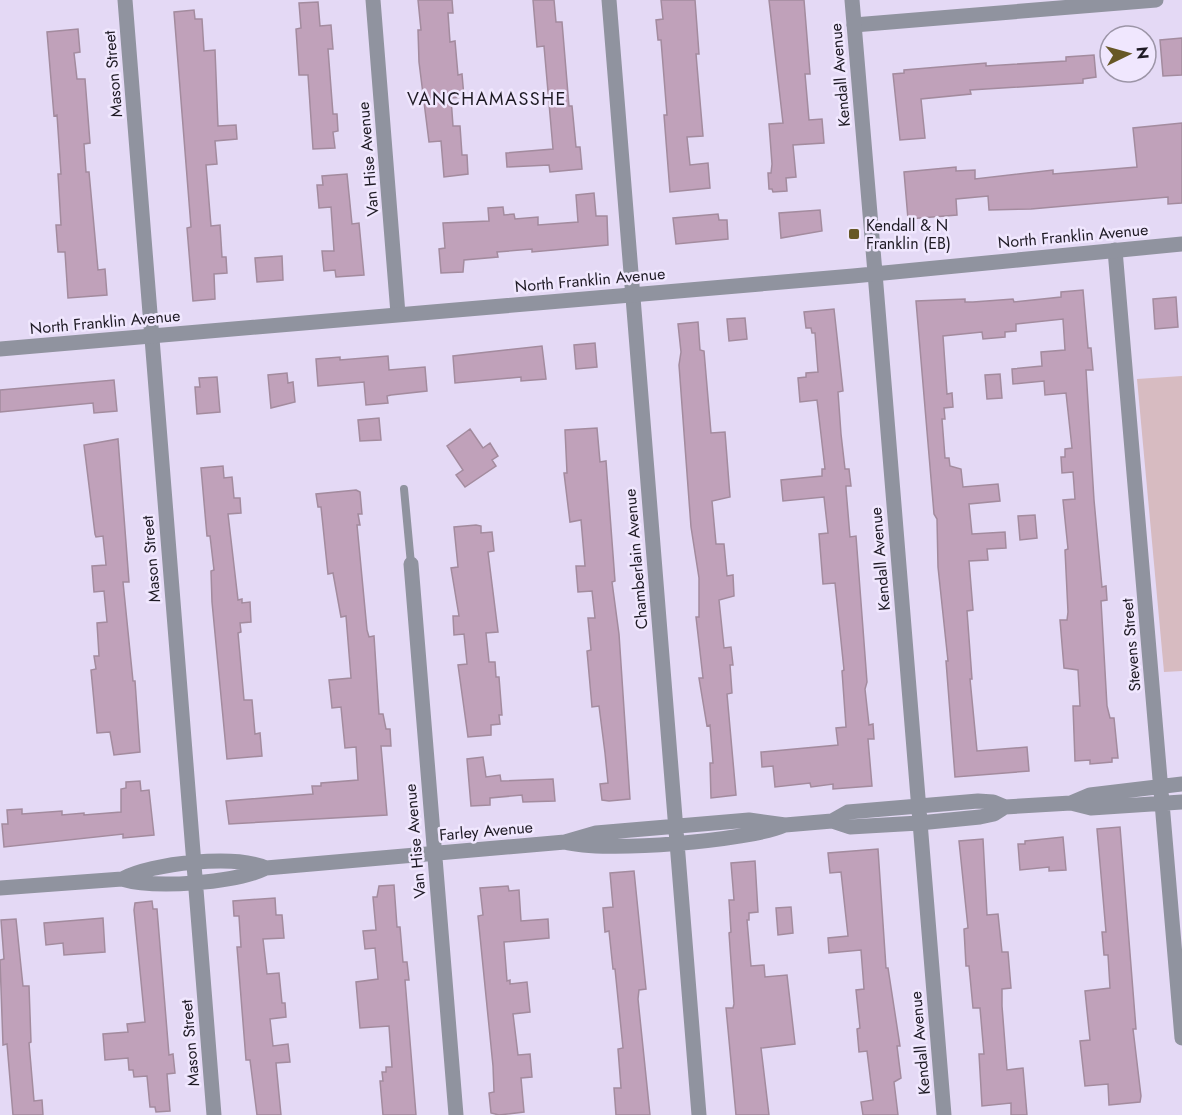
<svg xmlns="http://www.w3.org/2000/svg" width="1182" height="1115" viewBox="0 0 1182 1115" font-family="Jost,sans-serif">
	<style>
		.green { fill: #d7bbc1 }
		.building { fill: #c0a1ba; stroke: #a38b9e; stroke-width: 1.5 }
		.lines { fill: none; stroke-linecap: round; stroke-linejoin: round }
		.service { stroke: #90939f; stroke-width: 8 }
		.minor { stroke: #90939f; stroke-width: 15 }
		.tertiary { stroke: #90939f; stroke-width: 15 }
		.poi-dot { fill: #675725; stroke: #f0e7fe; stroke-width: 2 }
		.labels { text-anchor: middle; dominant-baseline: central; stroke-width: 5; stroke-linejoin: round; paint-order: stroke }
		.street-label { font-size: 16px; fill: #1e1a24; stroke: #f0e7fe }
		.poi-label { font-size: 16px; fill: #1e1a24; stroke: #f0e7fe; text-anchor: start }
		.neighbourhood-label { font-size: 18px; letter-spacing: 1.5px; fill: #1e1a24; stroke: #f0e7fe }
	</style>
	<rect width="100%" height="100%" fill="#e4d9f5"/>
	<!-- green -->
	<path class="green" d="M1182,376V671L1164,672L1137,379Z"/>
	<!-- building -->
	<path class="building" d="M418,0H452L453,13H448L450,42L455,41L458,75L462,74L464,97L451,98L453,126H460L462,155H467L468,174L444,177L441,141L429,142L419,62L418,30H421Z
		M533,0H554L556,22H562L569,106H572L576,147H580L582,169L550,172L549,165L507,167L506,153L553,149L544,46L537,47Z
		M661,0H695L699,54H696L703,136L687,137L690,165L708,163L710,188L670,192L664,115H667L661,40H658L656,20L663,19Z
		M769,0H804L810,74H805L809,120L822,119L824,143L793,145L796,177L786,178L787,191L773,192L772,189H769L768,173H771L772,164L769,124L783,123Z
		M318,2L320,26L331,25L333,49H328L333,114H337L338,131L333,132L335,148L313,149L308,75H299L296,29L301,28L299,3Z
		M194,10L195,19H202L204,51L215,50L218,126L236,125L237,139L215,141L217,164L206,165L211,226L220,225L222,257H226L227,273L214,274L215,299L193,301L187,228L191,227L174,12Z
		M78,29L80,52L74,53L77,79H85L90,143L84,144L86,172H89L98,270L105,269L107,295L68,298L65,252H58L56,225H61L58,174H61L57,115L54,116L47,32Z
		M1182,38V75L1163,76L1160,40Z
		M1094,55L1096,77L1083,79V83L970,90L971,94L921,99L925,138L900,140L893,74L904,73V70L986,63V66L1066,61V57Z
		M1182,123V203L1168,204V197L1031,209L989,210L988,196L956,199L957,215L908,219L904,172L956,167V171L975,170V179L1053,170V174L1137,167L1133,128Z
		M347,174L352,224L359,223L364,275L336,277L335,270L324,271L322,251H334L331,207L319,208L317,185H323L322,176Z
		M594,193L596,216H607L608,245L532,252V249L497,252L498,257L464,260L463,272L441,273L439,249L445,248L443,223L489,221L488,208L503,207L504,215L514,214L515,219L538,217V225L578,222L576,195Z
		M820,210L822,231L781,238L779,213Z
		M718,214L719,220H727L728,239L676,244L673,218Z
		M282,256L283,280L257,282L255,258Z
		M1083,290L1088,348H1091L1093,370H1086L1094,500L1102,587L1106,586L1107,600L1101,601L1107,706L1110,718H1114L1118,758H1112V762L1090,764V760L1075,761L1073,706H1080L1078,670L1064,668L1060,620H1067L1068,612L1065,550L1068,549L1063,500L1075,499L1073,472L1062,473L1061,457H1065V449L1072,448L1066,393L1045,395L1044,381L1013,384L1012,369L1042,366L1041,352L1065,350L1063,319L1016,324V331L1005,332V337L983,339L982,332L943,336L947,394L952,393L953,407L944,408L945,419H942L945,458H949L950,466L961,469L963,487L998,484L1000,501L969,504L972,534L1005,532L1006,548L987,549L988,560L969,561L973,610L967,611L972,679H970L977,751L1027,747L1029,771L955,777L946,661H948L938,567L937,519L934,514L916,301L965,299V302H973L1013,299L1014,302L1061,297V292Z
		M1176,297L1178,327L1155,329L1153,299Z
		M834,309L843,391L838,392L841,434L845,469H849L851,486H846V489L850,537L856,536L867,682L865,689L869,725L873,724L874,739H868L872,786L833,789V784L811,787L810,783L775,787L773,766L762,767L761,752L838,745L836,728L846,727L842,671L844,670L835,583L823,584L819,534L828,533L824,497L783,501L781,480L822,476V469H825L817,400L800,402L798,378L806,377V373L818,372L815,333H812L811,328H806L804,312Z
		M745,318L747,339L729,341L727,319Z
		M698,322L700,350L704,351L711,433L725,432L730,497L712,501L716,544H724L727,576L733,575L734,596L719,600L724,648L731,647L733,665H730L732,693L727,694L736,795L711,798L710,763H713L710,725L707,726L699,678H703L696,617H699V578L691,527L679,365L681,352L678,324Z
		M595,343L597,367L576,369L574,345Z
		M542,346L546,379L521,381V377L455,383L453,356Z
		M388,356L389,370L425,367L427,391L391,395L387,396L388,403L366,405L364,382L318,386L316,359L340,357V360Z
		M287,373L288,383L293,382L295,402L271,408L268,375Z
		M1000,374L1002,398L987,399L985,375Z
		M217,377L220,412L197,414L195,387H200L199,378Z
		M114,380L117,411L94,413L93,403L0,412V390Z
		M379,418L381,440L360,441L358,420Z
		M597,428L600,462L606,461L607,475L615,581L612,582L619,634L630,799L609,801L602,800L600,784L608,783L605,753L599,706L592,707L587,651L591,650L588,618H595L592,591L578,592L576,566H585L581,520L570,522L564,473H567L565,430Z
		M470,429L483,448L490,443L498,456L492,460L496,466L465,487L456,475L463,470L447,446Z
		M118,439L129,582H123L133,681H135L140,752L114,755L110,732L97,733L91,670L96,669L94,656H99L97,623L107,622L104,591L94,592L92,566L106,565L103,536L96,537L95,534L84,445Z
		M223,466L224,478L232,477L234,498H240L241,513L228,514L238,600L242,599V603L250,602L251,622L240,623L241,632L238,633L244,700H252L255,734L260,733L262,756L227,759L212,602L211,571L214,570L210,536H207L201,468Z
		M356,490L360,492L362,514H358L360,525H357L367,630L369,637L374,636L379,714H383L386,729H390L391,746H381L387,815L229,824L226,801L313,794L312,786H321V783L358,780L356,747L345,748L341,707L332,708L329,680L351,678L346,616L341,617L333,573L328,574L321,507H318L316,494Z
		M1035,515L1037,538L1020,540L1018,516Z
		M476,525L481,526V533L492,532L494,551L488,552L498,632L486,633L489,662H495L496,677H499L502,715H499L500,724L491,725V735L468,737L458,665L467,664L464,634L454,635L453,616H459L451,568L458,567L454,527Z
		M483,757L486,777L500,775L501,781L553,779L555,801L523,802L522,795L490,798V805L471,806L467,759Z
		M140,781L141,791L149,790L154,835L123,838V834L4,847L2,824H8L7,810L22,809V814L62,811V815L84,813V815L121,812V789L126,788V782Z
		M1120,827L1136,1029H1133L1141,1096L1140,1102L1109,1105L1108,1084L1085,1086L1080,1041L1090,1040L1085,991L1110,988L1108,955H1104L1102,932H1106L1097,829Z
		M1063,837L1066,870L1049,871V867L1020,870L1018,844H1025V841Z
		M983,839L987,915L998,914L1002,952H1008L1011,988L1002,989V1006L1007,1070L1023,1068L1027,1115H1011V1103L982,1106L979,1054H984L980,1008H973L969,966H966L964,929L968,928L959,841Z
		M878,849L886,968H888L900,1046H897L901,1078L894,1082L898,1115H863L861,1102L873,1100L867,1051L859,1052L857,1029L860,1028L856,990L864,989L861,950L829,953L828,938L848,936L841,872L830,873L828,853Z
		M755,861L758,912L749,913V920H747L751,966L764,965L765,977L787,975L795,1044L761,1048L769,1115H736L726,1008H733L734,1004L729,933L731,932L729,900H734L731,863Z
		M634,871L646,989L639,990L638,999L650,1115H616L614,1088H621L618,1049L623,1048L615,969H613L609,931L605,932L603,908L613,907L610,873Z
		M394,885L397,927H400L403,962H407L409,980H405L416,1115H383L380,1081H383L382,1072H386V1067H392L389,1026L360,1028L356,982L378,979L375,948L365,949L363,931L376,930L373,897H377L379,886Z
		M508,886L509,891L519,890L521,921L548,919L549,938L504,942L507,981L510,980V984L527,982L530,1012L513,1014L518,1055L530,1054L532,1077L521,1078L524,1112L499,1115L491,1113L489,1093L494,1092L493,1066L478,916L483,915L480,888Z
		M275,898L276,915H282L284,938L263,939L267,974L279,973L282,1003H285L286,1017L270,1019L273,1046L288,1044L290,1062L276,1063L281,1115H257L250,1060H246L237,947H241L239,916H234L233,901Z
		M152,901L153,909H157L169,1055L173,1054L175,1073L167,1074L170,1111L156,1112L155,1107H150L147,1076L134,1077L133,1070H129L128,1058L105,1060L103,1034L128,1032L127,1024L145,1022L134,910L135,903Z
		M791,907L793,933L778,935L776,908Z
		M103,918L105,952L64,955L63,943L46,945L44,923Z
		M16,919L23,986H29L31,1042L29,1043L34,1101L42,1100L43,1115H13L7,1044L3,1045L0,960L4,959L1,920Z"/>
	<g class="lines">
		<!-- service -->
		<path class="service" d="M404,489L411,564"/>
		<!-- minor -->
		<path class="minor" d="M125,0L214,1115
			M373,0L398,314
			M609,0L699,1115
			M854,25L1156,0
			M1115,250L1182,1038
			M875,273L944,1115
			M411,564L456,1115
			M1071,803L1090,795L1182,784
			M832,821L848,812L978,801L993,802L1005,807L1071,803L1091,808L1182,802
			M565,842C604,853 749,841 785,825
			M122,879C152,863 234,854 266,868
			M0,888L122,879C155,889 235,883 266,868L565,842L596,833L749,820L785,825L832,821L850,827L919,823L980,817L994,814L1005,807"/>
		<!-- tertiary -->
		<path class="tertiary" d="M852,0L875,273
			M0,349L853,276L1182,244"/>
	</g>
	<!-- markers -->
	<rect class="poi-dot" x="848" y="228" width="12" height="12" rx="3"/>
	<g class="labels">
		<!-- street labels -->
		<g class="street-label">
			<text transform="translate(113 74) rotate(-95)">Mason Street</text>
			<text transform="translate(840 75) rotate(-95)">Kendall Avenue</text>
			<text transform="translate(368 159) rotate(-95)">Van Hise Avenue</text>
			<text transform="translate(1073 236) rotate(-5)">North Franklin Avenue</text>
			<text transform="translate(590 280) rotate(-5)">North Franklin Avenue</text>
			<text transform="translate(105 322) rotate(-5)">North Franklin Avenue</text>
			<text transform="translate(151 559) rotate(-95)">Mason Street</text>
			<text transform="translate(636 559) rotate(-95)">Chamberlain Avenue</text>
			<text transform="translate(880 559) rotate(-95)">Kendall Avenue</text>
			<text transform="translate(1131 645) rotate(-95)">Stevens Street</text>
			<text transform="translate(486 831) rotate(-5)">Farley Avenue</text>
			<text transform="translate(415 841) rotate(-95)">Van Hise Avenue</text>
			<text transform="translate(190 1043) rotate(-95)">Mason Street</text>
			<text transform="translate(920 1043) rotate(-95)">Kendall Avenue</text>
		</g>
		<!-- poi labels -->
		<g class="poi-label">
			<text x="866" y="225">Kendall &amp; N<tspan x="866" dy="18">Franklin (EB)</tspan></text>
		</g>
		<!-- neighbourhood labels -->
		<g class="neighbourhood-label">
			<text x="487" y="99">VANCHAMASSHE</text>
		</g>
	</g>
	<!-- north arrow -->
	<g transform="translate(1128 54) rotate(85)"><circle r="28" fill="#f0e7fe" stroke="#9c95a7" stroke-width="1.5"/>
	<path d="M0-4.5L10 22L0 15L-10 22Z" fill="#675725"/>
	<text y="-9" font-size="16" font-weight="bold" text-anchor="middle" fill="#1e1a24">N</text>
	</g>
</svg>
